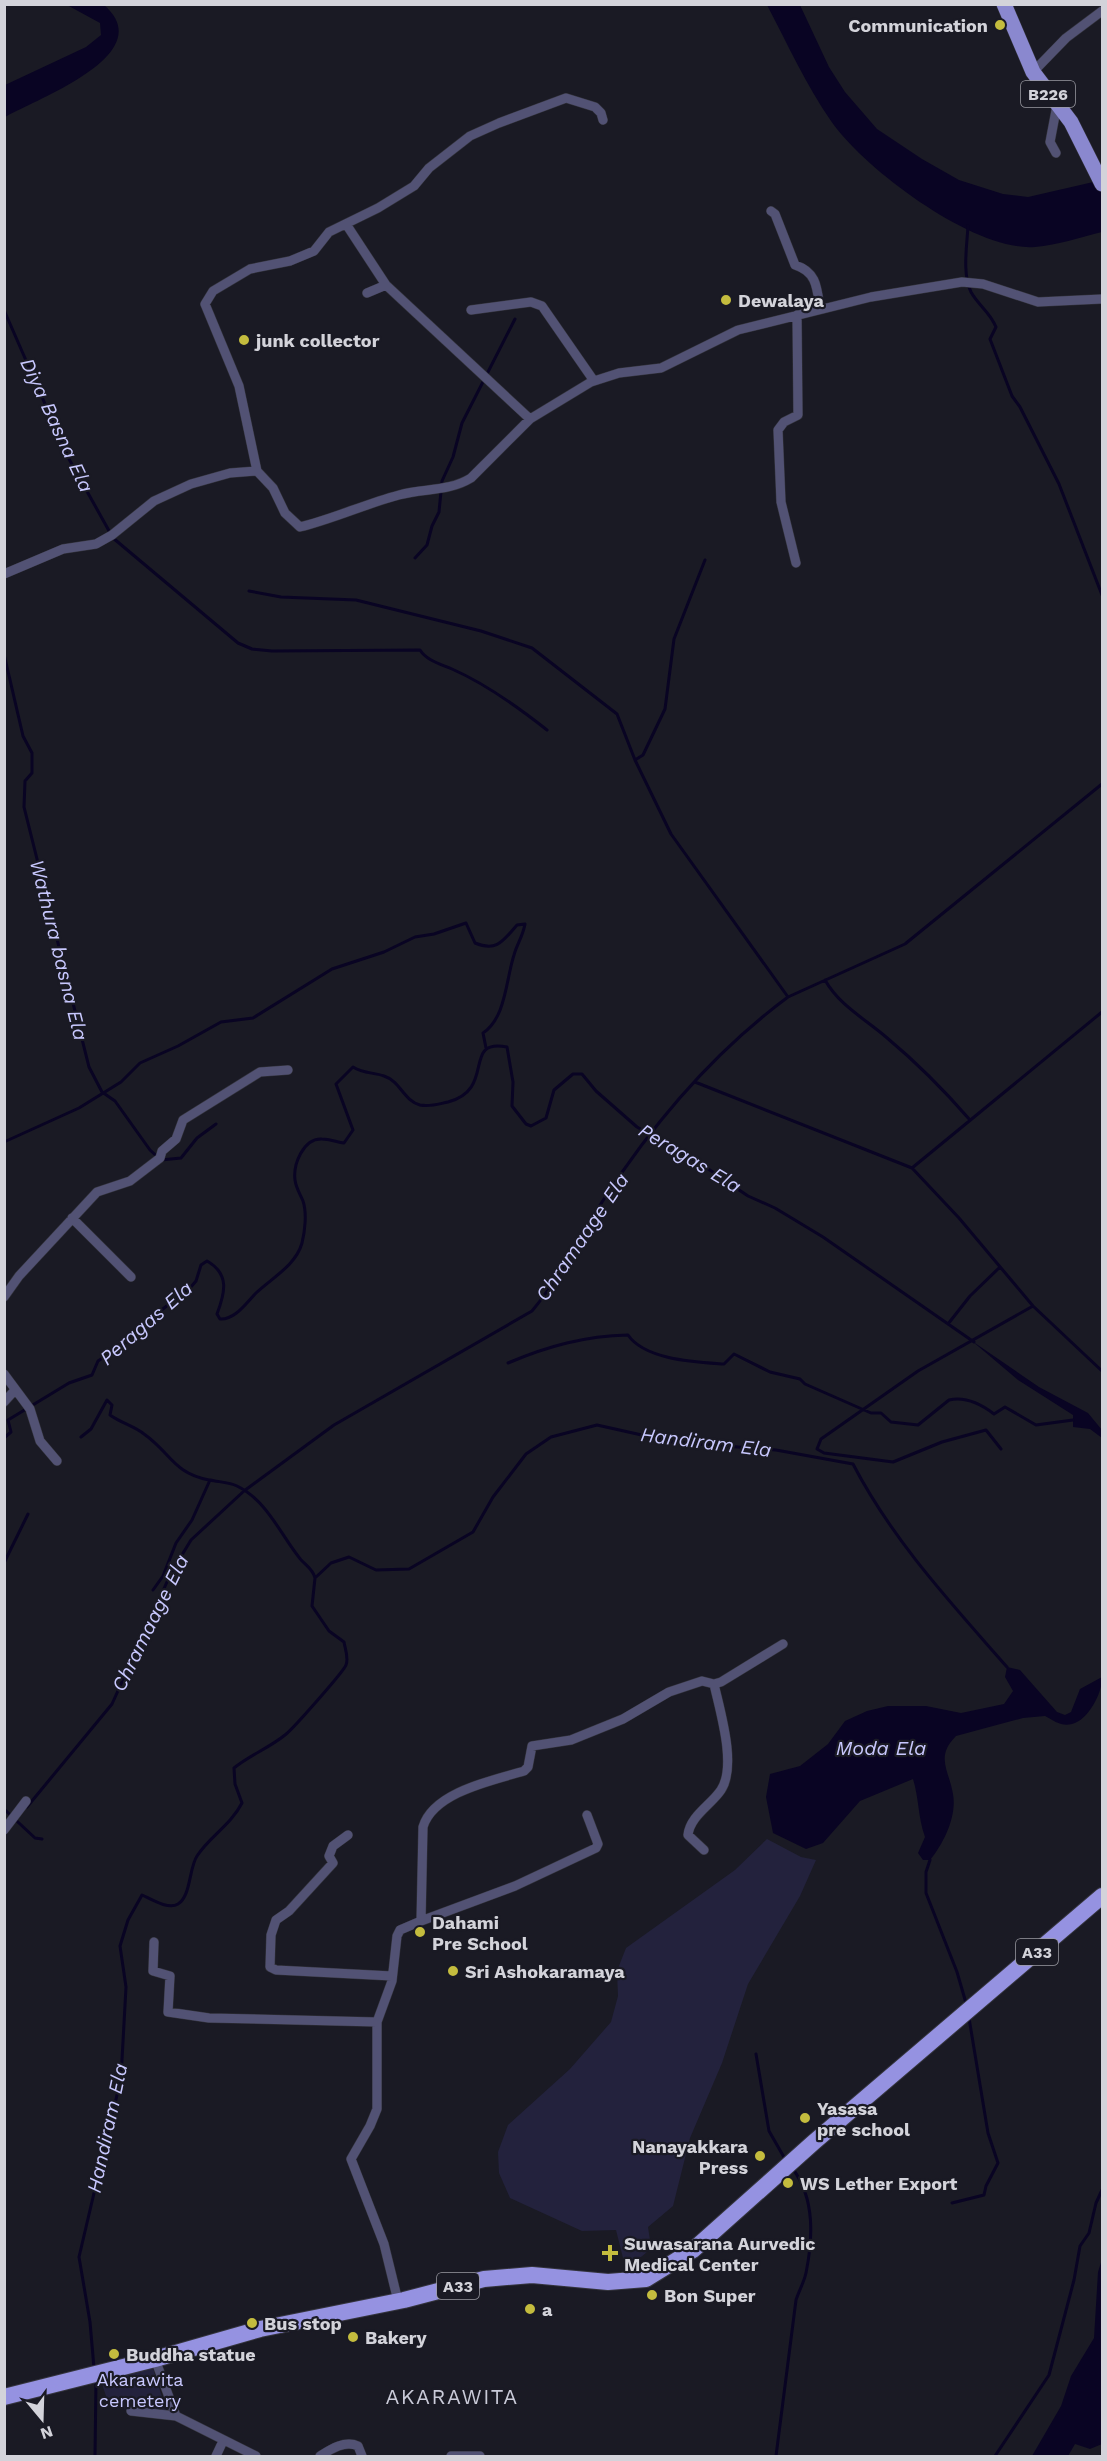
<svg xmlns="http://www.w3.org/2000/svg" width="1107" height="2461" viewBox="0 0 1107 2461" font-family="'Work Sans',sans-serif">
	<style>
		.green { fill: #23223d }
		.water { fill: #090423 }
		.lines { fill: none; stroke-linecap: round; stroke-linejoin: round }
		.stream { stroke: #090423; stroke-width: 3 }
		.minor-casing { stroke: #34343d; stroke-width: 10 }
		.primary-casing { stroke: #34343d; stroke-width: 16 }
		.trunk-casing { stroke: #34343d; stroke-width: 18 }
		.minor { stroke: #525274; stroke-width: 9 }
		.primary { stroke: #8a88cf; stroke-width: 15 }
		.trunk { stroke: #9592e1; stroke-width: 16 }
		.poi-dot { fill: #c4bc3e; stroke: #1a1a24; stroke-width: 2 }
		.labels { text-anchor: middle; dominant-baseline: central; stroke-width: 4.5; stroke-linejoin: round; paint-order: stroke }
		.shield { fill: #1a1a24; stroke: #9c9ca3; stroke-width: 1.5 }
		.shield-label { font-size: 16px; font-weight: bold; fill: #d3d3da }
		.poi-label { font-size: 18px; font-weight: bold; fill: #d3d3da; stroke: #1a1a24; text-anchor: start }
		.park-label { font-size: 18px; fill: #c8c8fe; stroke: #1a1a24 }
		.water-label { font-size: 20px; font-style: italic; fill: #c8c8fe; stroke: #1a1a24 }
		.quarter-label { font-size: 21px; letter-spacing: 1.5px; fill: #cacbd9; stroke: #1a1a24 }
	</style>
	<rect width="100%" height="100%" fill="#1a1a24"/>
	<!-- green -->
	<path class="green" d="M767,1839L801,1857L816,1860L800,1896L748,1984L722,2063L690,2138L673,2206L648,2227L651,2247C644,2256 634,2265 623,2258L616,2230L582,2231L510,2198L499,2173L498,2152L508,2125L570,2069L611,2022L618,1996L617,1971L626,1948L735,1870Z
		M152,2365L166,2410L110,2408L101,2381Z"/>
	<!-- water -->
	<path class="water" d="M67,5H104C161,54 36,99 5,117V85L86,47L101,35L100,23Z
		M767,5H800L829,67L845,92L877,129L922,159L959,180L1003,194L1028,197L1102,180V232C1081,237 1058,245 1035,247C975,252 864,169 831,121C806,85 787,43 767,5Z
		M972,1341L1039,1387L1088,1413L1102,1430V1438L1090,1429L1073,1427V1415L1018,1380Z
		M1007,1667L1020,1670L1057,1712L1065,1715L1071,1712L1080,1689L1102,1677C1103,1691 1089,1720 1072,1724C1062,1727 1054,1721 1045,1716L1023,1718L956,1736C935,1757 949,1770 953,1794C957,1816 944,1843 930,1860H923L918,1853L925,1837C918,1818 919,1798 913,1779L860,1801L823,1843L806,1849L773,1833L766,1797L770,1774L800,1766L828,1744L845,1721L867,1711L888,1706H926L961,1713L1004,1704L1013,1691L1005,1677Z
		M1102,2259V2444L1090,2449L1075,2444L1068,2456H1032L1061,2406L1071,2376L1094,2338L1098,2272Z"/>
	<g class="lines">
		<!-- stream -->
		<path class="stream" d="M968,226C967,245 962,274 971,292C978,305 990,312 996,327L990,339L1012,396L1020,407L1059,484L1102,595
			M4,310L69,459L113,538L238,643L252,649L272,651L420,650C427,661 441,664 452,669C486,684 518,707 547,730
			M415,558L427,545L432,526L439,512L442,481L453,457L462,423L515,319
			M249,591L281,597L356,600L481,631L532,648L617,714L635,760
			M4,654L23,736L32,753V773L25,781L24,807L89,1067L102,1092L115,1101L150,1150L161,1160L181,1158L197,1138L216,1124
			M825,980C839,1005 865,1019 886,1037C916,1062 944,1090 970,1120
			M788,997L905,944L1102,784
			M695,1082L912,1168L959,1218L1033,1306L1102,1371
			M4,1142L79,1108L121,1082L140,1063L178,1046L221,1022L253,1018L332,969L384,952L415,937L434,934L466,923L475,943C497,952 503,941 517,925L525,924C523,936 517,944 514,955C506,979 506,1018 483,1033L486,1048
			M912,1168L1102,1012
			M948,1324L970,1296L1000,1267
			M508,1363C548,1346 585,1336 628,1335C645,1360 696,1362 724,1364L734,1354L770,1372L800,1379L805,1384L871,1413H881L891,1422L918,1425L949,1400C966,1396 981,1404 994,1414L1005,1407L1036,1425L1073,1420
			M81,1437L91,1429L107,1400L112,1405L110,1415C121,1423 134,1426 144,1434C171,1453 173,1473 209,1480
			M4,1438L11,1432L8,1420L69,1383L92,1375L98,1361L125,1343L133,1332L190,1288L196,1281L201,1265L207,1261C230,1274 225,1293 217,1314L220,1319C235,1320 246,1303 256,1293C272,1278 296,1265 302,1243C305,1231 307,1213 303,1201C300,1194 296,1188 295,1180C293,1165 303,1138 322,1139C329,1139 337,1142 344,1143L353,1130L336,1084L353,1067C364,1074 373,1072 384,1076C400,1081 404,1101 420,1105C430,1107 438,1104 448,1102C497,1089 461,1038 507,1047L513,1082L512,1106L526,1124L531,1126L546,1118L554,1090L573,1074H582L596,1091L637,1127L701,1164L748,1196L775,1208L823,1237L974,1342
			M1001,1449L986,1430L942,1442L893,1462L824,1453L817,1449L821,1439L918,1371L1033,1306
			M4,1563L28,1514
			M153,1590L163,1576L176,1543L192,1520L210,1480C218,1482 229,1482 237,1486C266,1500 280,1533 298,1556C303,1564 313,1568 315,1578
			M27,1807L112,1704L171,1573L191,1540L244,1491L334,1425L532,1311C561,1276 580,1236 604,1199C654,1122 715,1051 788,997L671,834L635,760L643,755L665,709L674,639L705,560
			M4,1809L35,1838L42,1839
			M930,1860L926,1872V1893L957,1972L966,2003
			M756,2054L769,2131L785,2159
			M952,2203L984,2195L986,2186L998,2163L988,2133L969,2018
			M94,2368L90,2322L79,2257L121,2078L126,1987L120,1946L128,1920L142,1895C151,1899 168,1910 178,1904C191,1896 189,1868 197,1856C210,1836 230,1826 242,1803L235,1784L234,1768C250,1755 269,1748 285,1735C293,1729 344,1671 346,1665C349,1658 345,1649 344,1642L329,1631L312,1606L315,1578L331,1563L349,1557L376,1570L409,1569L473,1532L493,1497L526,1454L551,1437L597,1425L673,1442L776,1450L853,1464C893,1541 951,1603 1007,1667
			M95,2456L96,2380
			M776,2456L796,2300C799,2291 804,2282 806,2273C813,2238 815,2199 793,2169
			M995,2456L1049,2375L1074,2280L1080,2246L1089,2233L1096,2203L1102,2190"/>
		<!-- minor casing -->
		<g class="minor-casing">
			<path id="minor" d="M1033,72L1066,38L1102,11
				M1056,153L1050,142L1057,105
				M771,211L775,214L795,265C817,272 817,288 820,309
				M346,224L386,285L530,419
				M367,293L386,285
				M471,310L531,302L542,306L594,381
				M257,471L239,386L205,304L213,291L250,269L290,261L314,251L329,232L378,208L414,186L429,168L470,136L499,123L566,98L595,107L601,113L603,120
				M796,563L781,502L778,430L784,422L798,415L797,315
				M4,574L63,549L96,544L112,535L154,501L191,484L230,473L257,471L273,488L285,513L300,527C333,519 365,504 399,495C424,488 448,492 471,478L530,419L591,382L619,373L661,368L738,330L871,297L962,282L983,284L1038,302L1102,299
				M72,1218L131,1277
				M4,1297L19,1276L97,1192L130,1181L160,1158L162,1151L176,1139L183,1120L260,1072L288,1070
				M4,1374L30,1409L40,1441L57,1461
				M4,1402L15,1390
				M4,1830L26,1801
				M348,1835L333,1846L329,1856L333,1863L289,1911L276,1920L271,1935L270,1967L276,1970L392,1976
				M704,1850L688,1835C690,1816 711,1805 721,1790C737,1766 720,1711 714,1684
				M421,1921L515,1886L596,1848L598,1844L587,1815
				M154,1942L153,1971L170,1976L168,2012L209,2018L377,2022
				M398,2301L384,2244L351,2159L370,2126L377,2109V2022L392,1981L397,1936L400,1930L421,1921L423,1827C433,1792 494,1780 524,1771L528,1767L532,1746L571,1740L623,1719L669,1692L702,1681L714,1684L721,1682L783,1644
				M155,2359L176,2416L256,2456
				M131,2411L176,2416
				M216,2456L223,2441
				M320,2456C331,2449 345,2440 358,2446L362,2456
				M451,2456H480"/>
		</g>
		<!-- primary casing -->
		<g class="primary-casing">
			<path id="primary" d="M1004,4L1033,72L1071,122L1102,184"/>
		</g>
		<!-- trunk casing -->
		<g class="trunk-casing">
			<path id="trunk" d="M4,2397L155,2359L260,2329L404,2300L484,2279L532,2275L608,2282L646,2279L693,2250L814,2142L1102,1896"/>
		</g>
		<!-- minor -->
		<use href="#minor" class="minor"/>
		<!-- primary -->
		<use href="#primary" class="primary"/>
		<!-- trunk -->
		<use href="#trunk" class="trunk"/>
	</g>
	<!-- markers -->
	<g class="poi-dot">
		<circle cx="1000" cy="25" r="6"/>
		<circle cx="726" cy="300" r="6"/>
		<circle cx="244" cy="340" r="6"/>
		<circle cx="420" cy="1932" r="6"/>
		<circle cx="453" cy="1971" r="6"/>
		<circle cx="805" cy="2118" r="6"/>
		<circle cx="760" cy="2156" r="6"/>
		<circle cx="788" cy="2183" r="6"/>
		<path d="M607 2244h6v6h6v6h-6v6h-6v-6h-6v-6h6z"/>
		<circle cx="652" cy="2295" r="6"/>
		<circle cx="530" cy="2309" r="6"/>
		<circle cx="252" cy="2323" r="6"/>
		<circle cx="353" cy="2337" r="6"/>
		<circle cx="114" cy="2354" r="6"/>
	</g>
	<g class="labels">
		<!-- shield labels -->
		<g class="shield">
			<rect x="1021" y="81" width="54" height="26" rx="4.5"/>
			<rect x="1016" y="1939" width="42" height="26" rx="4.5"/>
			<rect x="437" y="2273" width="42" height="26" rx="4.5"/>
		</g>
		<g class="shield-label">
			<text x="1048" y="94">B226</text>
			<text x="1037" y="1952">A33</text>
			<text x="458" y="2286">A33</text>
		</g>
		<!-- poi labels -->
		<g class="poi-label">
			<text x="988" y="25" text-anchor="end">Communication</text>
			<text x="738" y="300">Dewalaya</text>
			<text x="256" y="340">junk collector</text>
			<text x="432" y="1922">Dahami<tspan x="432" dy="21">Pre School</tspan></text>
			<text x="465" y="1971">Sri Ashokaramaya</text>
			<text x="817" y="2108">Yasasa<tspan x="817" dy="21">pre school</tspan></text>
			<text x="748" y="2146" text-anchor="end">Nanayakkara<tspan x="748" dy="21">Press</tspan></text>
			<text x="800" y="2183">WS Lether Export</text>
			<text x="624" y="2243">Suwasarana Aurvedic<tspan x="624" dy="21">Medical Center</tspan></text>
			<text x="664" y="2295">Bon Super</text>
			<text x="542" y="2309">a</text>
			<text x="264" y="2323">Bus stop</text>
			<text x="365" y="2337">Bakery</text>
			<text x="126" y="2354">Buddha statue</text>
		</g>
		<!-- park labels -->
		<g class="park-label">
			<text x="140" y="2379">Akarawita<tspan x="140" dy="21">cemetery</tspan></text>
		</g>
		<!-- water labels -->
		<g class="water-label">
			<text transform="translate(57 425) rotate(65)">Diya Basna Ela</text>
			<text transform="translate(59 950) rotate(76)">Wathura basna Ela</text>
			<text transform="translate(690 1158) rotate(31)">Peragas Ela</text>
			<text transform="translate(582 1237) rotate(-56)">Chramaage Ela</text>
			<text transform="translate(146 1323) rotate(-41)">Peragas Ela</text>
			<text transform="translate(706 1442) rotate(7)">Handiram Ela</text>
			<text transform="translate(150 1623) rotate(-64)">Chramaage Ela</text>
			<text x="881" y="1748">Moda Ela</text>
			<text transform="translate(107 2128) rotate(-78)">Handiram Ela</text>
		</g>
		<!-- quarter labels -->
		<g class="quarter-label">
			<text x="452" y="2396">AKARAWITA</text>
		</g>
	</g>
	<!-- border -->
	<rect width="1107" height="2461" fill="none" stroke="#d3d3da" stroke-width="12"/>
	<!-- north arrow -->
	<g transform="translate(42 2419) rotate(161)" stroke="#1a1a24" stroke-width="4.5" paint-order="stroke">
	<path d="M0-4.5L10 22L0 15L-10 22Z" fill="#d3d3da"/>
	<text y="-9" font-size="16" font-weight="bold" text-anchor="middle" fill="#d3d3da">N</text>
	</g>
</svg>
